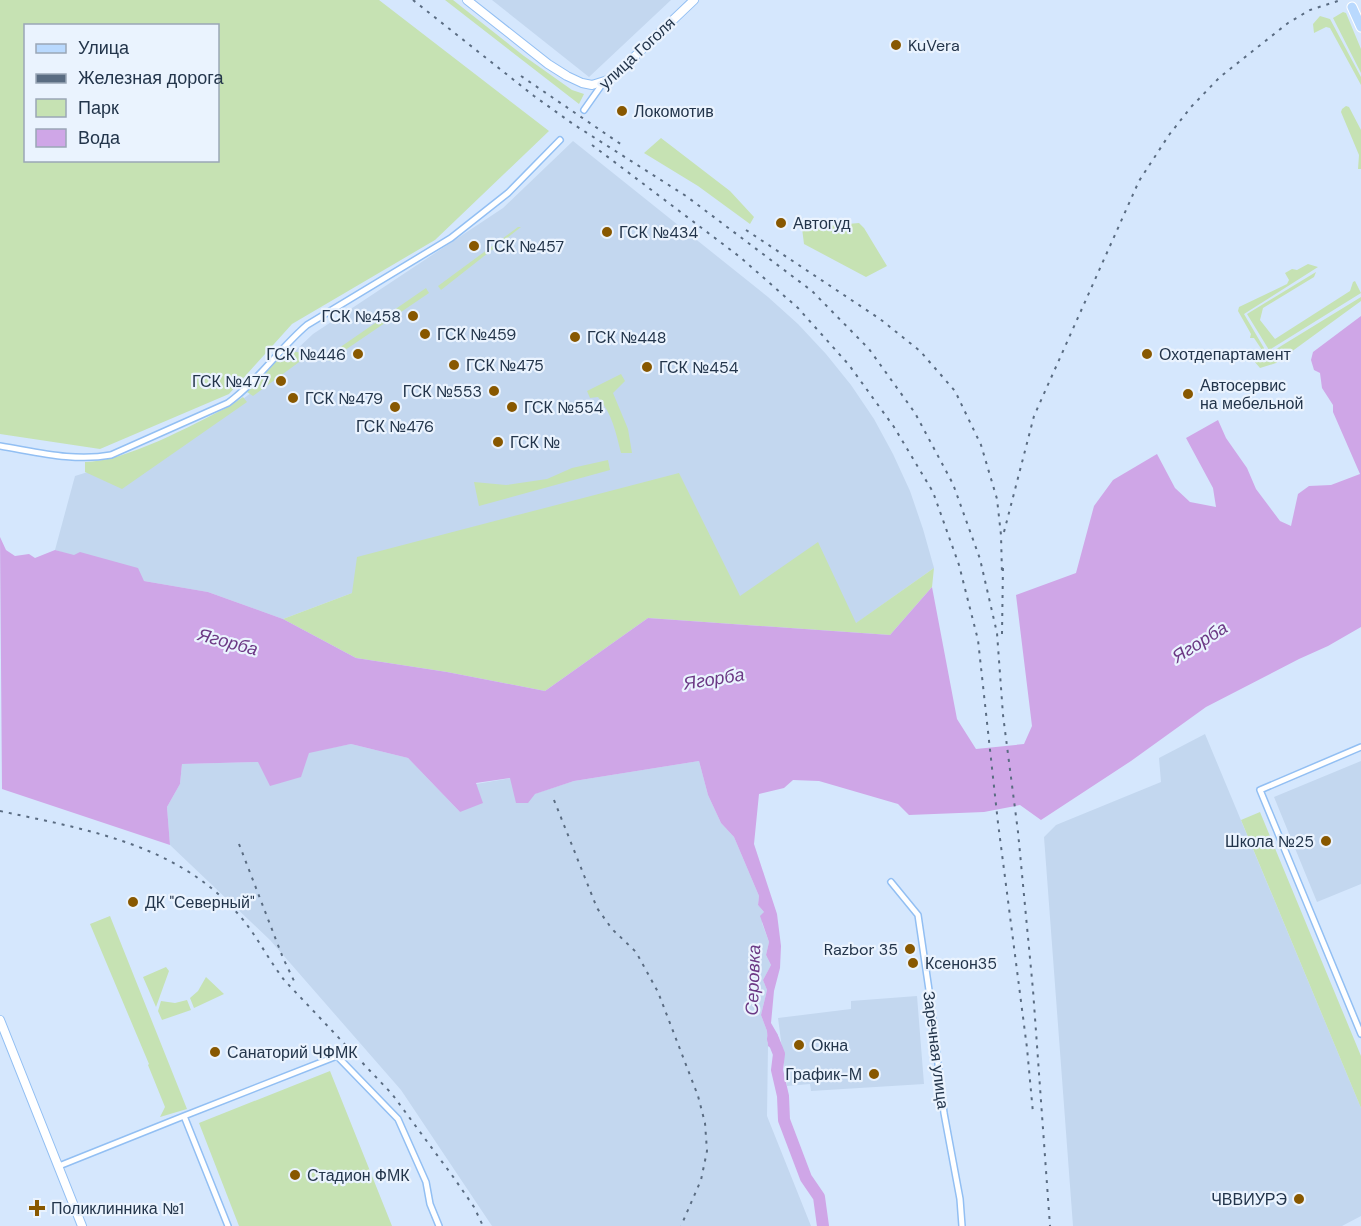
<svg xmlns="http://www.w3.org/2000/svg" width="1361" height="1226" viewBox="0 0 1361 1226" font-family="'DM Sans',sans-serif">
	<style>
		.built { fill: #c3d7ef }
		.green { fill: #c6e2b3; fill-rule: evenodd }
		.water { fill: #cfa6e7 }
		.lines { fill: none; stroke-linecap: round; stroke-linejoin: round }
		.river { stroke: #cfa6e7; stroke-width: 12 }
		.street-casing { stroke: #92bff3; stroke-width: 8 }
		.secondary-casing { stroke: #92bff3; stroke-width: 10 }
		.primary-casing { stroke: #fff; stroke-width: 11 }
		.street { stroke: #fff; stroke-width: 5 }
		.secondary { stroke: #fff; stroke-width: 8 }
		.primary { stroke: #b9d9fe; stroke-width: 9 }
		.rail { stroke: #5a6c82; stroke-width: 2; stroke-dasharray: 3 6; stroke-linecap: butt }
		.poi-dot { fill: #885800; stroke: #eaf3fe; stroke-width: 2 }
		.labels { text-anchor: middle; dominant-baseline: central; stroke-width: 4.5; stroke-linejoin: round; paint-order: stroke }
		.poi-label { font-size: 16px; fill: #23354b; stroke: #eaf3fe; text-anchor: start }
		.street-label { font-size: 16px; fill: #23354b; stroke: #eaf3fe }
		.water-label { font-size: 18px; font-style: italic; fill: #6c3985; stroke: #eaf3fe }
	</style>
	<rect width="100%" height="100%" fill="#d5e7fd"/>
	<!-- built -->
	<path class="built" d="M492,0H671L589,77Z
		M573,141L768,297L798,324L826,354L851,385L874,419L893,454L910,491L923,529L934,568L855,624L740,596L352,593L283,619L208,592L144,581L55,550L75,476L120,462L230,409L252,392L313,334L503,208Z
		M1205,734L1361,1108V1216L1342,1226H1073L1044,837L1056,825L1161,782L1159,758Z
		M351,744L408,758L460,812L476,784L511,778L534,794L574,781L699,761L708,795L721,823L734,837L759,896L758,905L764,912L762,923L769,942L766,955L771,965L763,980L767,990L761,1015L767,1031L768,1046L767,1116L811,1226H492L401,1090L270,940L170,845L167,807L180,784L182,764L258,762Z
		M1361,761V884L1317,902L1274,797Z
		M917,996L924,1084L811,1091L810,1084L787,1086L778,1018L851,1009V1001Z"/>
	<!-- green -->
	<path class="green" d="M0,0H379L549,131L435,240L292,324L229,394L100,449L0,434ZM26,26H218V160H26Z
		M445,0H453L524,56L572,90L584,94L579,104Z
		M1343,12L1346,13L1361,49V73L1333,18Z
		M1320,16L1330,19L1361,77V85L1330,28L1326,27L1314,33L1313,24Z
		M1346,106L1349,107L1361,130V169H1358L1359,155L1341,112L1342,109Z
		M661,138L730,191L754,217L750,224L698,186L644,153Z
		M859,223L864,228L887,266L866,277L804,244L802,228Z
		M518,227H521L441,290L438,286Z
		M1308,264L1318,267L1244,314L1264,348V353L1254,338H1250L1251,334L1238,311L1239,307L1287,284L1289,280L1285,273L1292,269L1297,270Z
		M1316,272L1314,277L1263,308L1260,320L1275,339L1350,291L1353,282L1355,281L1361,293L1269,350L1247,314Z
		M426,288L429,293L329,361L326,357Z
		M1361,297V301L1276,363L1260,368L1254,361L1268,354Z
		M290,351L310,354L253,396L247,392L284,353Z
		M621,374L625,381L613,393L628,429L632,453H621C616,433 612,413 598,397L590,398L587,391Z
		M243,397L247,402L122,489L85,472V462C125,462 192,425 230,406Z
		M608,460L610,470L479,506L474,482L506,485L547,479L572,468Z
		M679,473L740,596L818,542L856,623L934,568L932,587L890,635L648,618L545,691L447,672L356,658L283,619L352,593L357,557Z
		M1260,812L1361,1056V1108L1241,820Z
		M110,916L187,1109L160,1117L165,1107L148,1065L149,1064L90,924Z
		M166,967L169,971L156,1007L143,977Z
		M206,977L224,994L194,1008L190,998L198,991Z
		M187,1000L191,1010L162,1020L158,1011L161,1001L175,1003Z
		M330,1071L392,1226H239L199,1123Z"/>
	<!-- water -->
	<path class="water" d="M1361,316V627L1328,646L1299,659L1206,707L1131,761L1041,820L1020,805L984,812L909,815L898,804L819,781L793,780L784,788L759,794L754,844L777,914L781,946L780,968L774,991L771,1023L778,1035L779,1054L768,1046L767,1031L761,1015L767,990L763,980L771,965L766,955L769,942L760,916L764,912L758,905L759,896L734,837L721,823L708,795L699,761L574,781L535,794L528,803H516L510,778L476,783L483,803L460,812L408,758L351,744L309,753L301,777L270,786L258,762L182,764L180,784L167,807L170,845L2,789L0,537L6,550L15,556L29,554L35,558L55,550L74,555L80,552L138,568L144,581L208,592L283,619L356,658L447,672L545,691L648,618L890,635L932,587L957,719L976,749L1024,744L1032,726L1016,595L1076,573L1094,506L1113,480L1157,454L1175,488L1190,502L1216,507L1213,488L1186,438L1218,420L1226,438L1247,468L1256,489L1280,521L1291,526L1298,494L1309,486L1331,485L1360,474L1333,412V405L1322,388L1320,373L1314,370L1311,360L1313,352Z"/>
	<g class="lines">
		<!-- river -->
		<path class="river" d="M773,1039L779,1054L777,1070L783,1096L784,1120L806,1178L819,1197L823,1226"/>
		<!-- street casing -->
		<g class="street-casing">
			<path id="street" d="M584,110L603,83
				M0,446C37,452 74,462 111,455L228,403C258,381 279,349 307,325L451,238L508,193L560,140
				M1361,747L1260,790L1361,1034
				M891,882L918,915L929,990L944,1113L960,1199L962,1226
				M184,1116L337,1056L398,1119L426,1182L430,1204L439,1226
				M59,1166L184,1116L228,1226"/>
		</g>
		<!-- secondary casing -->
		<g class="secondary-casing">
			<path id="secondary" d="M467,0L548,64L567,76L582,83L592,85L611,79L694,0
				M0,1020L82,1226"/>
		</g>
		<!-- primary casing -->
		<g class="primary-casing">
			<path id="primary" d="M1352,7L1361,27"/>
		</g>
		<!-- street -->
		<use href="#street" class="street"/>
		<!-- secondary -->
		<use href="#secondary" class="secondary"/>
		<!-- primary -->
		<use href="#primary" class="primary"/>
		<!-- rail -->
		<path class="rail" d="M413,0L534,96L573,124L686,196L812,291L869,349L915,413L953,484L980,559L997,633L1003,715L1018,832L1033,990L1050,1226
			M521,76L625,147
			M592,145L740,257L798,308L849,365L894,427L933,492L959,565L978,640L998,823L1027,1048L1033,1113
			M746,230L880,319L920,351L955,391L981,445L997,499L1001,535L1002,574
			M1004,532L1034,416L1139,181L1169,135L1191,107L1220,77L1288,23L1310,10L1341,0
			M1002,634L1003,565
			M554,800L597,908L612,929L636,952L658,992L698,1096L705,1123L707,1151L701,1180L681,1226
			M0,811C89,830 183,845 244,921C259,940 270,962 285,981L392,1094L454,1178L474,1207L483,1226
			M239,844L283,958L296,985"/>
	</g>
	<!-- markers -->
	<g class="poi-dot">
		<circle cx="896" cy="45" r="6"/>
		<circle cx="622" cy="111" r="6"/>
		<circle cx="781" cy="223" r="6"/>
		<circle cx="607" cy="232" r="6"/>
		<circle cx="474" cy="246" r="6"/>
		<circle cx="413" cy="316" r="6"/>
		<circle cx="425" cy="334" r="6"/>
		<circle cx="575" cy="337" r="6"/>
		<circle cx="358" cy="354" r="6"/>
		<circle cx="1147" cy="354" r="6"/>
		<circle cx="454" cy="365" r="6"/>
		<circle cx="647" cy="367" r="6"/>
		<circle cx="281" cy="381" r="6"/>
		<circle cx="494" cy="391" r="6"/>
		<circle cx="1188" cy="394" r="6"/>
		<circle cx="293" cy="398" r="6"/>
		<circle cx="395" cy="407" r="6"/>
		<circle cx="512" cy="407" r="6"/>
		<circle cx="498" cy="442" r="6"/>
		<circle cx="1326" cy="841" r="6"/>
		<circle cx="133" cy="902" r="6"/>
		<circle cx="910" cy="949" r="6"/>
		<circle cx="913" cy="963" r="6"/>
		<circle cx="799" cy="1045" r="6"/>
		<circle cx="215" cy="1052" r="6"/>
		<circle cx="874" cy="1074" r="6"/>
		<circle cx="295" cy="1175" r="6"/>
		<circle cx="1299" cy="1199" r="6"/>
		<path d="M34 1199h6v6h6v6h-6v6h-6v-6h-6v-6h6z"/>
	</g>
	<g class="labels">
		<!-- poi labels -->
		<g class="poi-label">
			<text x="908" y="45">KuVera</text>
			<text x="634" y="111">Локомотив</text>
			<text x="793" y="223">Автогуд</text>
			<text x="619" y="232">ГСК №434</text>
			<text x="486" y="246">ГСК №457</text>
			<text x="401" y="316" text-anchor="end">ГСК №458</text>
			<text x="437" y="334">ГСК №459</text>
			<text x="587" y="337">ГСК №448</text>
			<text x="346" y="354" text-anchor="end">ГСК №446</text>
			<text x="1159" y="354">Охотдепартамент</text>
			<text x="466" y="365">ГСК №475</text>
			<text x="659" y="367">ГСК №454</text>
			<text x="269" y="381" text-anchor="end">ГСК №477</text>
			<text x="1200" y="385">Автосервис<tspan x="1200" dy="18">на мебельной</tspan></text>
			<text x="482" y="391" text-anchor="end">ГСК №553</text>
			<text x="305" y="398">ГСК №479</text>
			<text x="524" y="407">ГСК №554</text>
			<text x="395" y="426" text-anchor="middle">ГСК №476</text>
			<text x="510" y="442">ГСК №</text>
			<text x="1314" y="841" text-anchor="end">Школа №25</text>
			<text x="145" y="902">ДК "Северный"</text>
			<text x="898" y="949" text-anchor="end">Razbor 35</text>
			<text x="925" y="963">Ксенон35</text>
			<text x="811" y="1045">Окна</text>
			<text x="227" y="1052">Санаторий ЧФМК</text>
			<text x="862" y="1074" text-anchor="end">График-М</text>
			<text x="307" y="1175">Стадион ФМК</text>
			<text x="1287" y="1199" text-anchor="end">ЧВВИУРЭ</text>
			<text x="51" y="1208">Поликлинника №1</text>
		</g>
		<!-- street labels -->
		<g class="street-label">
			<text transform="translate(637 53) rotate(-43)">улица Гоголя</text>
			<text transform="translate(936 1050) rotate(83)">Заречная улица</text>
		</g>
		<!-- water labels -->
		<g class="water-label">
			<text transform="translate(228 642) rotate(15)">Ягорба</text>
			<text transform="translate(1200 642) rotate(-32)">Ягорба</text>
			<text transform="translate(714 679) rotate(-9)">Ягорба</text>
			<text transform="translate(753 980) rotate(-88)">Серовка</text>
		</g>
	</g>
	<!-- legend -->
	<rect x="24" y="24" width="195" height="138" fill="#eaf3fe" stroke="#9aa7b6" stroke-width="1.5"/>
	<rect x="36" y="44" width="30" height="9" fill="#b9d9fe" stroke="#9aa7b6" stroke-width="1.5"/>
	<text x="78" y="54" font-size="18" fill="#23354b">Улица</text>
	<rect x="36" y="74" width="30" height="9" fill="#5a6c82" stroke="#9aa7b6" stroke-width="1.5"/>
	<text x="78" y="84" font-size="18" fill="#23354b">Железная дорога</text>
	<rect x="36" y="99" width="30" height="18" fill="#c6e2b3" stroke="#9aa7b6" stroke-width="1.5"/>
	<text x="78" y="114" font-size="18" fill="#23354b">Парк</text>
	<rect x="36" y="129" width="30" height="18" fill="#cfa6e7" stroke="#9aa7b6" stroke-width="1.5"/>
	<text x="78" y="144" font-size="18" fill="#23354b">Вода</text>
</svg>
